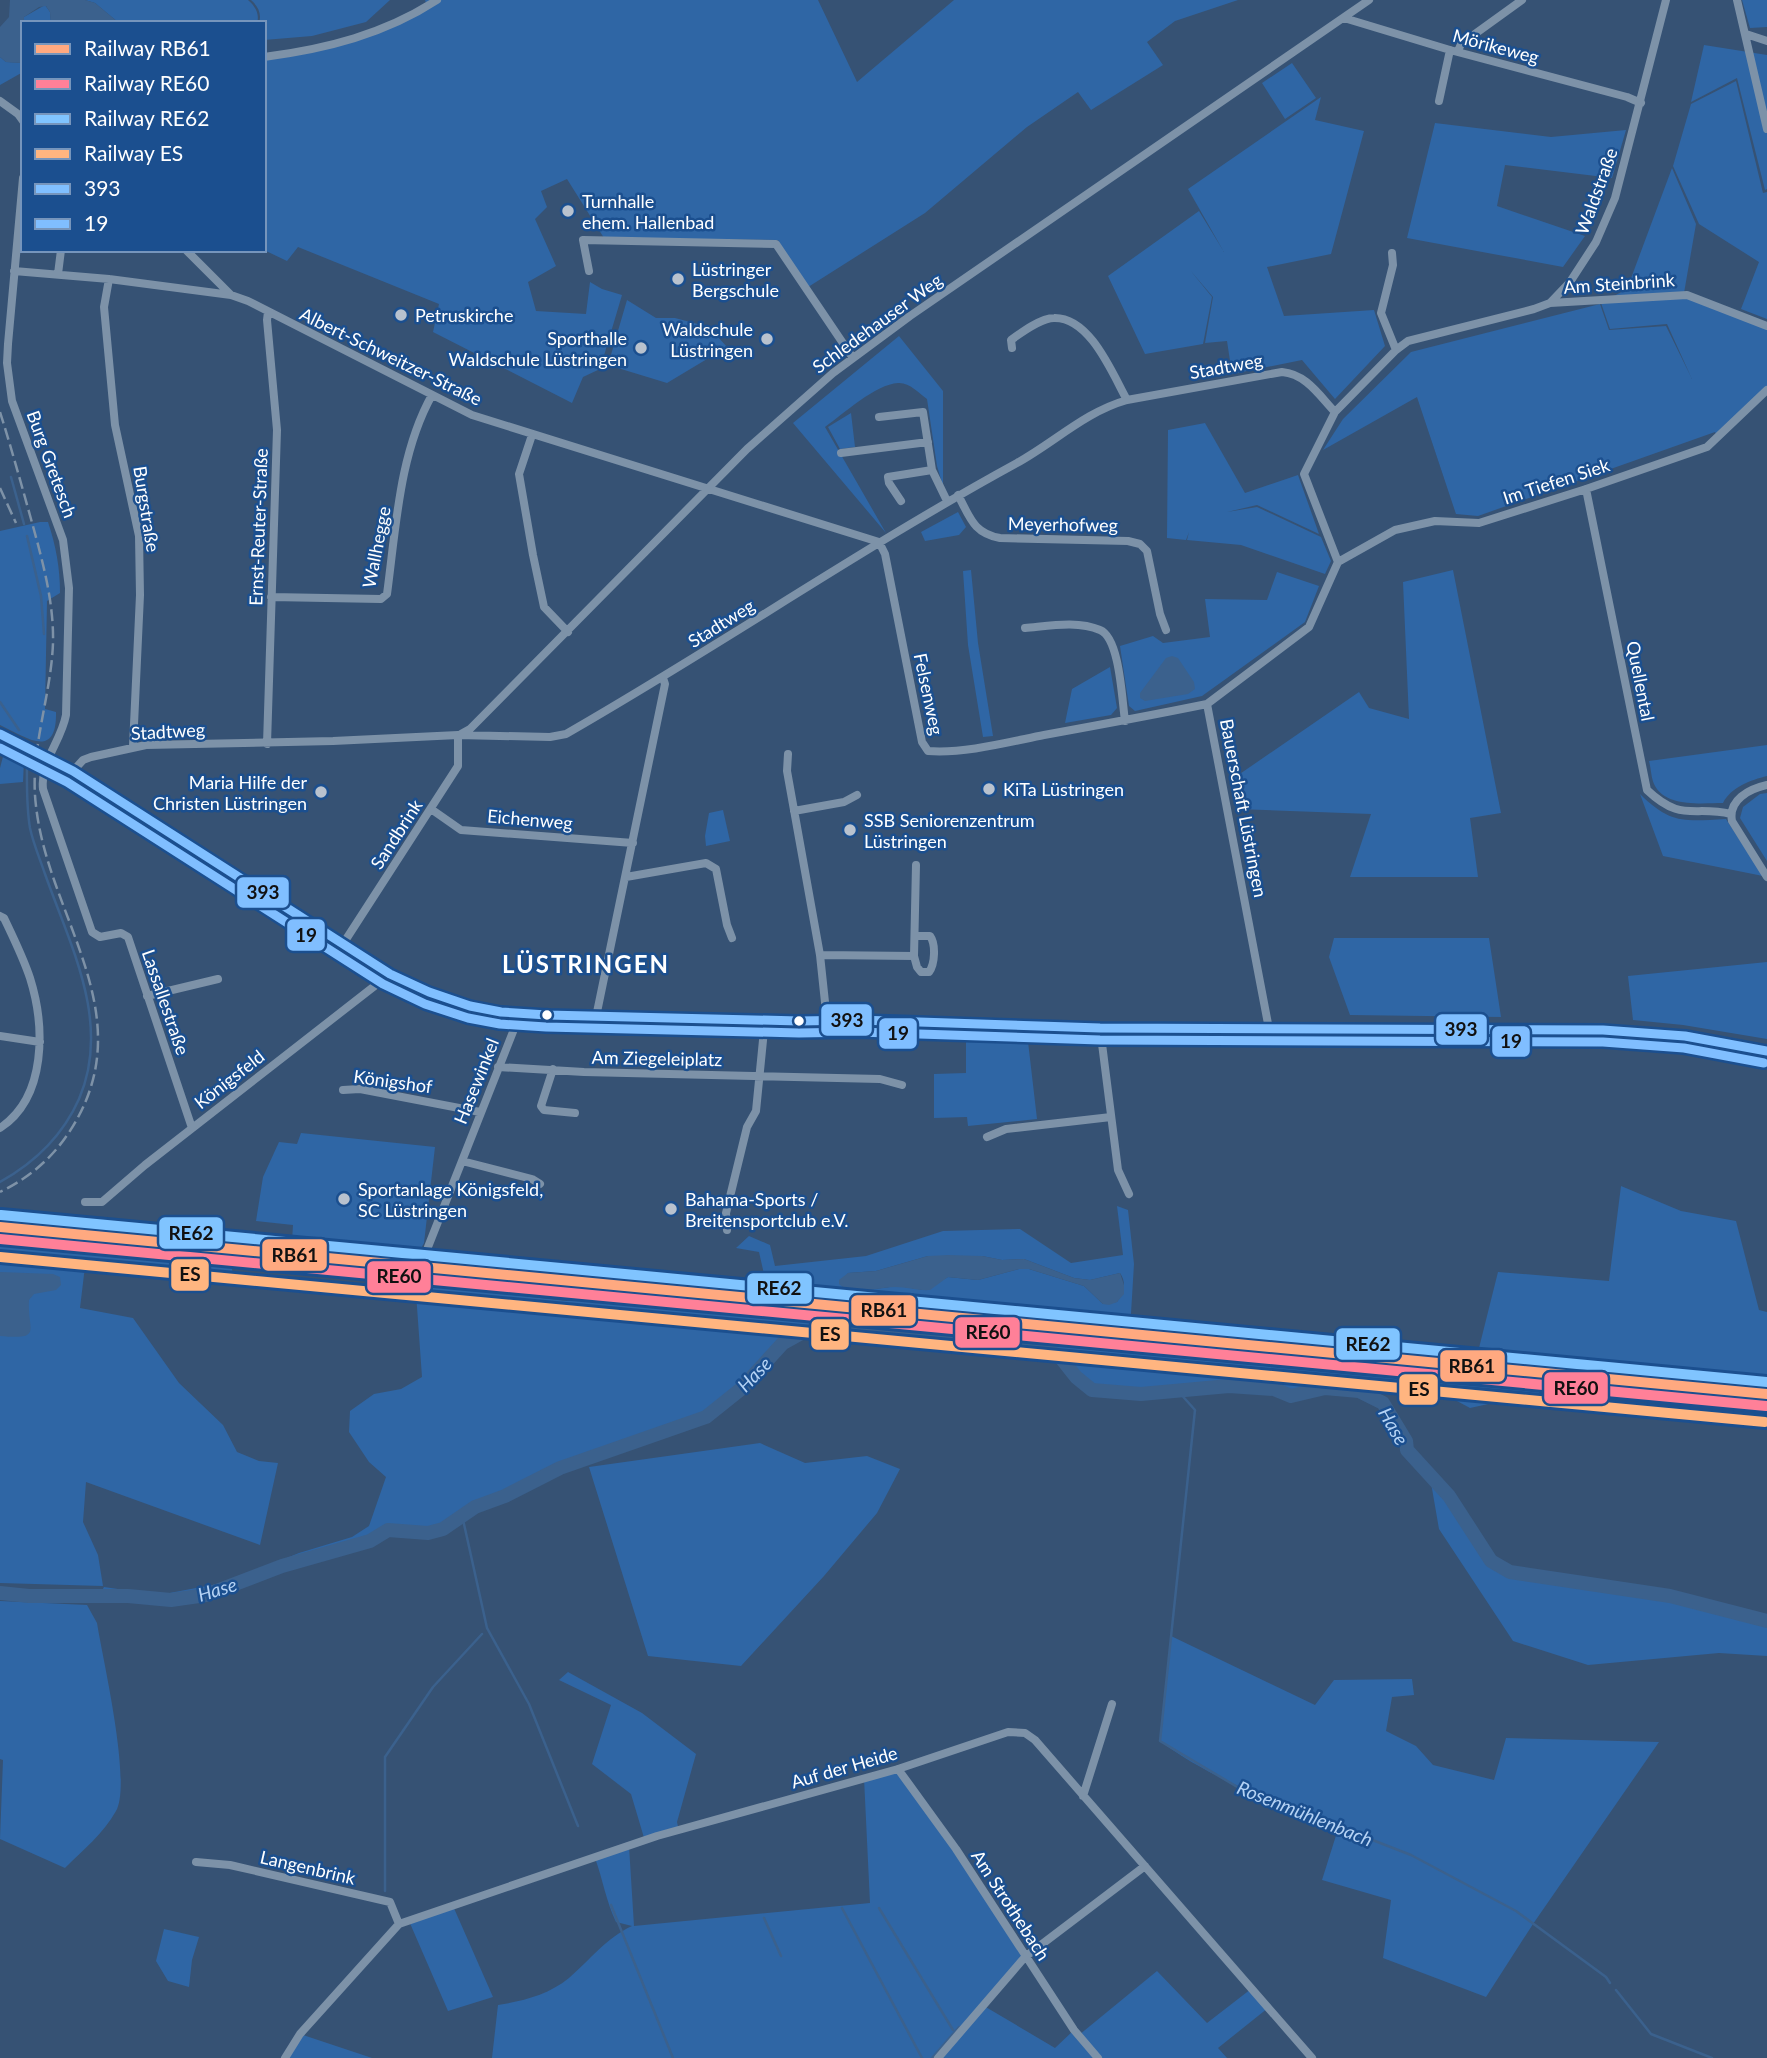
<svg xmlns="http://www.w3.org/2000/svg" width="1767" height="2058" viewBox="0 0 1767 2058" font-family="Lato,sans-serif">
	<style>
		.green { fill: #2f66a5; fill-rule: evenodd }
		.water { fill: #3b618d }
		.lines { fill: none; stroke-linecap: round; stroke-linejoin: round }
		.stream { stroke: #3b618d; stroke-width: 2.5 }
		.river { stroke: #3b618d; stroke-width: 14 }
		.minor { stroke: #7d92a8; stroke-width: 8 }
		.major { stroke: #7d8ea7; stroke-width: 10 }
		.rail { stroke: #7e92a7; stroke-width: 2.5; stroke-dasharray: 12 5; stroke-linecap: butt }
		.bus-1-casing { stroke: #1b4f8f; stroke-width: 14 }
		.bus-2-casing { stroke: #1b4f8f; stroke-width: 14 }
		.bus-1 { stroke: #80bfff; stroke-width: 9 }
		.bus-2 { stroke: #80beff; stroke-width: 9 }
		.rail-1-casing { stroke: #1b4f8f; stroke-width: 16 }
		.rail-2-casing { stroke: #1b4f8f; stroke-width: 16 }
		.rail-3-casing { stroke: #1b4f8f; stroke-width: 16 }
		.rail-4-casing { stroke: #1b4f8f; stroke-width: 16 }
		.rail-1 { stroke: #ffa980; stroke-width: 10 }
		.rail-2 { stroke: #ff8098; stroke-width: 10 }
		.rail-3 { stroke: #80c4ff; stroke-width: 10 }
		.rail-4 { stroke: #ffb580; stroke-width: 10 }
		.poi-dot { fill: #b9c2ce; stroke: #1b4f8f; stroke-width: 2.5 }
		.bus-dot { fill: #fff; stroke: #1b4f8f; stroke-width: 2.5 }
		.labels { text-anchor: middle; dominant-baseline: central; stroke-width: 5; stroke-linejoin: round; paint-order: stroke }
		.street-label { font-size: 18px; fill: #fff; stroke: #1b4f8f }
		.poi-label { font-size: 18px; fill: #fff; stroke: #1b4f8f; text-anchor: start }
		.water-label { font-size: 19px; font-style: italic; fill: #b5d3f5; stroke: #1b4f8f }
		.district-label { font-size: 24px; font-weight: bold; letter-spacing: 2px; fill: #fff; stroke: #1b4f8f }
		.line-badge { stroke: #1b4f8f; stroke-width: 2.5 }
		.pale-badge-label { font-size: 19px; text-anchor: middle; font-weight: bold; fill: #111 }
	</style>
	<rect width="100%" height="100%" fill="#365274"/>
	<!-- green -->
	<path class="green" d="M85,0H248C255,6 260,14 257,23H119L95,3Z
		M251,0H390L366,22L312,36L264,40V23H259C262,14 258,6 251,0Z
		M425,0H818L857,82L954,0H1238L1175,21L1147,42L1163,65L1091,110L1078,92L1027,127L925,213L805,289L778,240L604,238L567,179L541,191L547,207L535,219L556,266L528,282L536,311L586,314L590,282L602,289L622,295L600,369L583,377L572,403L433,332L439,304L298,247L287,261L264,250V57L350,40L427,6Z
		M1742,0H1767V27L1750,28Z
		M45,5L50,12L51,23H24V17Z
		M1704,45L1767,55V189L1765,190L1737,78L1691,102Z
		M0,57L6,62L23,63V72L0,85Z
		M1292,63L1316,98L1285,119L1262,83Z
		M1736,81L1763,193L1767,192V319L1741,309L1759,262L1699,224L1673,166L1691,104Z
		M1321,97L1315,120L1364,131L1331,254L1267,267L1284,316L1374,310L1385,346L1335,399L1302,360L1232,374L1227,341L1205,343L1213,297L1190,270L1212,297L1203,344L1145,354L1108,276L1199,211L1224,252L1188,189Z
		M1435,123L1551,137L1626,130L1612,178L1505,165L1497,206L1585,236L1563,267L1407,238Z
		M1672,168L1696,224L1684,293L1767,326V390L1718,438L1715,432L1478,516L1456,514L1417,397L1323,450L1343,419L1411,352L1600,304L1609,330L1666,326L1692,379L1667,324L1610,329L1601,303L1627,289Z
		M627,300L656,318H675L709,327L727,347L667,383L608,365Z
		M899,336L943,391V486L937,466L927,399C919,393 909,382 898,383C876,384 843,414 825,427L886,533L793,423Z
		M851,413L855,447L840,449L828,427Z
		M1205,423L1245,493L1298,475L1319,534L1257,505L1227,512L1257,507L1321,537L1331,561L1325,574L1241,545L1187,540L1189,532L1186,540L1167,538L1168,430Z
		M958,512L966,527L959,535L925,541L921,532Z
		M40,522H48C56,546 60,568 60,593L47,601L45,709L56,712C57,760 27,738 0,725V531Z
		M971,570L978,643L993,736L983,737L968,645L963,571Z
		M1453,570L1501,813L1470,818L1478,877H1350L1371,814L1237,809L1231,780L1359,692L1369,708L1409,719L1403,582Z
		M1277,572L1319,586L1305,622L1202,696L1135,711L1129,706L1120,646L1153,636L1163,643L1210,637L1205,599L1267,600Z
		M1110,667L1117,708L1111,715L1065,723L1072,689Z
		M1767,745V776C1751,780 1731,787 1723,803C1702,803 1665,808 1654,784C1651,777 1651,768 1649,761Z
		M5,749L22,753L24,760L23,782L0,784V768Z
		M1767,793V861L1740,818L1743,807L1760,794Z
		M1640,794C1671,825 1686,821 1726,819L1763,876L1663,856Z
		M723,810L730,841L706,846L705,836L709,813Z
		M1334,938H1489L1501,1017L1350,1015L1329,957Z
		M1767,962V1039L1683,1025L1633,1020L1628,976Z
		M966,1032L1027,1033L1037,1119L968,1126L967,1117L934,1118V1074L966,1073Z
		M301,1133L435,1147L424,1243L418,1254L292,1241L293,1225L256,1221L263,1177L279,1142L297,1144Z
		M1621,1186L1681,1211L1736,1221L1759,1310L1767,1312V1374H1760L1767,1375V1384L1477,1356L1498,1272L1609,1281Z
		M1117,1206L1128,1210L1134,1264L1130,1330L769,1296L759,1252L736,1248L749,1236L770,1245L775,1266L866,1256L943,1231L1020,1229L1071,1263L1123,1255ZM928,1256H982L1002,1260L1024,1259L1074,1278L1090,1280L1120,1273C1127,1283 1124,1293 1117,1302L1103,1304L1084,1286L1029,1269H1019L978,1280L948,1277L924,1290L898,1286L866,1290L842,1288L848,1273L876,1271Z
		M0,1237L230,1259L233,1274L86,1258L80,1308L133,1318L179,1383L223,1425L237,1452L259,1461L278,1463L260,1545L86,1482L83,1522L98,1555L103,1586L0,1583Z
		M419,1285L567,1301L591,1299L703,1310L704,1303L1544,1382L1539,1393L1470,1408L1431,1387L1381,1390L1375,1398L1359,1391L1325,1388L1291,1396L1274,1389L1229,1386L1141,1394L1092,1390L1076,1377L1061,1358L1045,1348L803,1332L783,1343L741,1389L709,1415L560,1468L505,1496L475,1507L443,1529L428,1533L388,1530L370,1541L282,1566L206,1595L171,1600L99,1596L104,1587L159,1595L228,1582L299,1553L352,1537L369,1526L386,1477L369,1462L349,1432L350,1411L374,1394L401,1389L422,1377L416,1293L407,1288Z
		M760,1443L805,1463L867,1456L900,1469L877,1513L824,1576L741,1666L648,1656L589,1467Z
		M1430,1477L1449,1496L1491,1561L1510,1572L1670,1596L1767,1621V1656L1719,1653L1588,1665L1513,1641L1439,1529Z
		M0,1601L87,1605L97,1623C103,1660 132,1783 116,1811C104,1833 82,1851 65,1868L0,1839L3,1760L0,1759Z
		M1171,1636L1315,1705L1334,1680L1412,1679L1414,1695L1392,1697L1386,1731L1416,1746L1433,1765L1494,1780L1506,1738L1659,1742L1533,1924L1486,1997L1383,1958L1391,1900L1322,1880L1339,1826C1276,1802 1214,1781 1160,1741Z
		M568,1672L642,1713L696,1754L677,1822L679,1831L645,1841L631,1794L592,1764L611,1705L559,1680Z
		M898,1769L1025,1957L984,2006L1055,2048L1074,2030L1079,2035L1157,1971L1207,2023L1251,1989L1268,2008L1218,2048L1227,2058H492L498,2005C523,2001 548,1995 569,1978C590,1960 606,1938 632,1926L616,1922C606,1901 603,1880 595,1858L629,1846L634,1926L870,1903L864,1778Z
		M453,1906L493,1997L448,2011L409,1921Z
		M164,1929L199,1937L192,1960L189,1987L168,1981L156,1961Z
		M300,2034L372,2058H285Z"/>
	<!-- water -->
	<path class="water" d="M10,0H85L95,3L119,23H51L50,12L46,6L39,7L24,17L23,63L6,62L0,57V27L9,17Z
		M1172,656L1178,658L1194,682L1195,689L1188,694L1145,701L1140,698V693L1166,658Z
		M948,1255L982,1256L1002,1260L1024,1259L1074,1278L1090,1280L1120,1273L1124,1285V1294L1117,1302L1109,1305L1103,1304L1084,1286L1029,1269H1019L978,1280L948,1277L930,1290C919,1291 907,1287 895,1287C878,1287 853,1297 839,1284V1280L848,1273L876,1271L928,1256Z
		M0,1272L53,1274L60,1277L61,1285L56,1290L34,1294L29,1300C27,1330 44,1340 0,1336Z"/>
	<g class="lines">
		<!-- stream -->
		<path class="stream" d="M11,477L24,524
			M27,536L41,596L44,634
			M0,702L19,730
			M0,1182C34,1163 63,1135 79,1099C112,1023 70,945 45,874C40,859 33,843 30,828C26,805 27,783 27,759
			M1178,1391L1195,1410L1160,1741L1239,1788L1411,1855L1516,1911L1606,1977L1610,1983
			M462,1515L487,1628L529,1704L578,1826
			M385,1891V1757L433,1687L482,1634
			M611,1905L673,2058
			M842,1908L922,2058
			M879,1908L953,2030
			M764,1918L781,1956
			M1616,1990L1651,2034L1712,2058
			M932,2058L959,2027"/>
		<!-- river -->
		<path class="river" d="M0,1593L29,1596H128L171,1600L206,1595L282,1566L370,1541L388,1530L428,1533L443,1529L475,1507L505,1496L560,1468L706,1417L741,1389L783,1343L803,1332L813,1331L939,1342L1045,1348L1061,1358L1076,1377L1092,1390L1141,1394L1229,1386L1274,1389L1291,1396L1325,1388L1359,1391L1383,1403L1406,1441L1407,1450L1449,1496L1491,1561L1510,1572L1670,1596L1767,1621"/>
		<!-- minor -->
		<path class="minor" d="M1737,0L1767,129
			M1344,18L1450,50L1627,97L1641,103
			M1746,34L1767,41
			M1458,51L1461,44L1522,0
			M264,57C326,49 385,34 437,0
			M0,101L18,114L23,121
			M1439,101L1450,50
			M23,178L8,344L7,363L12,401L63,540L69,588L66,715C61,742 40,761 43,789L92,932L100,937L121,933L128,937L192,1128
			M186,250L231,295
			M1392,253L1393,265L1381,313L1396,350
			M14,271L109,279L231,295L248,301L472,415L879,542L885,554L922,742L928,751C963,754 1009,742 1044,735C1099,725 1153,715 1207,704
			M589,271L583,240L776,244L853,358
			M58,274L61,250
			M109,279L104,307L115,425L139,536L140,595L133,746
			M1550,303L1687,295L1767,326
			M1012,348L1011,340C1022,332 1041,318 1054,318C1090,317 1112,373 1127,400
			M879,417L923,412L932,470L947,501
			M532,435L519,474L533,555L544,607L568,632
			M841,453L928,442
			M1586,489L1647,790C1682,823 1693,805 1731,814
			M958,495C970,517 973,533 1000,538L1128,541L1140,544L1147,551L1160,614L1166,630
			M901,501L889,483L888,477L932,470
			M1338,562L1395,530L1435,521L1479,523L1586,489L1707,447L1767,390
			M271,597L381,599L387,594C396,528 399,454 432,395
			M1025,628C1048,626 1078,620 1100,630C1120,638 1122,701 1125,721
			M461,734L470,729L747,449L833,373L910,316L1369,0
			M267,744L277,430L267,320L268,312
			M788,754L787,771L820,955L827,1021
			M73,771L83,760L91,757L146,745L333,741L458,735L550,737L566,734C718,647 863,547 1017,463C1055,442 1085,412 1127,400L1282,372C1306,374 1319,395 1335,412
			M1767,785C1749,789 1728,800 1732,821L1767,877
			M431,809L461,830L633,843
			M794,811L844,802L857,795
			M626,877L706,863L716,869L727,925L732,938
			M0,916L4,918C13,937 23,957 30,978C45,1026 47,1097 0,1128
			M915,936H930C936,944 935,964 929,972H921L917,967L914,956L916,865
			M343,944L458,766V735
			M820,955L914,956
			M147,996L218,979
			M596,1017L665,684L663,678
			M1100,1028L1118,1170L1129,1194
			M1269,1029L1207,704L1309,627L1338,562L1304,474L1335,412L1396,350L1408,341L1534,309L1550,303L1570,282L1596,242L1615,198L1666,0
			M0,1036L40,1042
			M498,1067L584,1072L880,1079L902,1085
			M553,1069L541,1106L544,1110L575,1113
			M343,1090L360,1089L480,1112
			M987,1137L1006,1129L1111,1117
			M462,1161L532,1179L540,1184
			M85,1202H102L145,1165L390,974
			M727,1230L726,1213L747,1127L756,1111L765,1020
			M419,1285L428,1247L520,1014
			M898,1769L956,1849L1074,2030L1098,2058
			M1083,1796L1112,1704
			M196,1862L230,1865L390,1902L399,1924
			M285,2058L300,2034L399,1924L657,1836L898,1769L1008,1732L1025,1733L1035,1740L1312,2058
			M938,2058L1025,1957L1145,1866"/>
		<!-- major -->
		<path class="major" d="M0,734L73,771L390,974L429,992L470,1006L501,1012L547,1015L799,1021L858,1020L1100,1028L1603,1030C1658,1032 1713,1037 1767,1051"/>
		<!-- rail -->
		<path class="rail" d="M0,412C11,447 21,483 31,519C42,559 54,601 53,643C51,698 29,751 36,806C48,916 139,1010 76,1121C58,1153 33,1176 0,1192
			M0,488L16,523"/>
		<!-- bus-1 casing -->
		<g class="bus-1-casing">
			<path id="bus-1" d="M0,734L73,771L390,974L429,992L470,1006L501,1012L547,1015L799,1021L858,1020L1100,1028L1603,1030L1685,1036L1767,1051"/>
		</g>
		<!-- bus-2 casing -->
		<g class="bus-2-casing">
			<path id="bus-2" d="M0,748L67,782L383,984L425,1004L468,1018L500,1024L546,1027L799,1033L858,1032L1100,1040L1603,1042L1684,1048L1764,1063"/>
		</g>
		<!-- bus-1 -->
		<use href="#bus-1" class="bus-1"/>
		<!-- bus-2 -->
		<use href="#bus-2" class="bus-2"/>
		<!-- rail-1 casing -->
		<g class="rail-1-casing">
			<path id="rail-1" d="M0,1227L1767,1394"/>
		</g>
		<!-- rail-2 casing -->
		<g class="rail-2-casing">
			<path id="rail-2" d="M0,1239L1766,1406"/>
		</g>
		<!-- rail-3 casing -->
		<g class="rail-3-casing">
			<path id="rail-3" d="M1,1215L1767,1382"/>
		</g>
		<!-- rail-4 casing -->
		<g class="rail-4-casing">
			<path id="rail-4" d="M0,1257L1765,1422"/>
		</g>
		<!-- rail-1 -->
		<use href="#rail-1" class="rail-1"/>
		<!-- rail-2 -->
		<use href="#rail-2" class="rail-2"/>
		<!-- rail-3 -->
		<use href="#rail-3" class="rail-3"/>
		<!-- rail-4 -->
		<use href="#rail-4" class="rail-4"/>
	</g>
	<!-- markers -->
	<g class="poi-dot">
		<circle cx="568" cy="211" r="7"/>
		<circle cx="678" cy="279" r="7"/>
		<circle cx="401" cy="315" r="7"/>
		<circle cx="767" cy="339" r="7"/>
		<circle cx="641" cy="348" r="7"/>
		<circle cx="989" cy="789" r="7"/>
		<circle cx="321" cy="792" r="7"/>
		<circle cx="850" cy="830" r="7"/>
		<circle cx="344" cy="1199" r="7"/>
		<circle cx="671" cy="1209" r="7"/>
	</g>
	<g class="bus-dot">
		<circle cx="547" cy="1015" r="6"/>
		<circle cx="799" cy="1021" r="6"/>
	</g>
	<g class="labels">
		<!-- street labels -->
		<g class="street-label">
			<text transform="translate(1496 46) rotate(15)">Mörikeweg</text>
			<text transform="translate(1596 191) rotate(-70)">Waldstraße</text>
			<text transform="translate(1619 283) rotate(-4)">Am Steinbrink</text>
			<text transform="translate(877 323) rotate(-36)">Schledehauser Weg</text>
			<text transform="translate(391 356) rotate(26)">Albert-Schweitzer-Straße</text>
			<text transform="translate(1226 366) rotate(-10)">Stadtweg</text>
			<text transform="translate(52 464) rotate(70)">Burg Gretesch</text>
			<text transform="translate(1556 481) rotate(-18)">Im Tiefen Siek</text>
			<text transform="translate(147 509) rotate(81)">Burgstraße</text>
			<text transform="translate(1063 524) rotate(1)">Meyerhofweg</text>
			<text transform="translate(258 527) rotate(-88)">Ernst-Reuter-Straße</text>
			<text transform="translate(376 547) rotate(-79)">Wallhegge</text>
			<text transform="translate(721 623) rotate(-32)">Stadtweg</text>
			<text transform="translate(1641 681) rotate(79)">Quellental</text>
			<text transform="translate(929 694) rotate(78)">Felsenweg</text>
			<text transform="translate(168 731) rotate(-3)">Stadtweg</text>
			<text transform="translate(1244 808) rotate(79)">Bauerschaft Lüstringen</text>
			<text transform="translate(530 819) rotate(5)">Eichenweg</text>
			<text transform="translate(396 834) rotate(-57)">Sandbrink</text>
			<text transform="translate(166 1002) rotate(71)">Lassallestraße</text>
			<text transform="translate(657 1058) rotate(1)">Am Ziegeleiplatz</text>
			<text transform="translate(229 1079) rotate(-38)">Königsfeld</text>
			<text transform="translate(393 1081) rotate(8)">Königshof</text>
			<text transform="translate(476 1081) rotate(-68)">Hasewinkel</text>
			<text transform="translate(844 1767) rotate(-16)">Auf der Heide</text>
			<text transform="translate(308 1867) rotate(13)">Langenbrink</text>
			<text transform="translate(1011 1905) rotate(57)">Am Strothebach</text>
		</g>
		<!-- poi labels -->
		<g class="poi-label">
			<text x="582" y="201">Turnhalle<tspan x="582" dy="21">ehem. Hallenbad</tspan></text>
			<text x="692" y="269">Lüstringer<tspan x="692" dy="21">Bergschule</tspan></text>
			<text x="415" y="315">Petruskirche</text>
			<text x="753" y="329" text-anchor="end">Waldschule<tspan x="753" dy="21">Lüstringen</tspan></text>
			<text x="627" y="338" text-anchor="end">Sporthalle<tspan x="627" dy="21">Waldschule Lüstringen</tspan></text>
			<text x="307" y="782" text-anchor="end">Maria Hilfe der<tspan x="307" dy="21">Christen Lüstringen</tspan></text>
			<text x="1003" y="789">KiTa Lüstringen</text>
			<text x="864" y="820">SSB Seniorenzentrum<tspan x="864" dy="21">Lüstringen</tspan></text>
			<text x="358" y="1189">Sportanlage Königsfeld,<tspan x="358" dy="21">SC Lüstringen</tspan></text>
			<text x="685" y="1199">Bahama-Sports /<tspan x="685" dy="21">Breitensportclub e.V.</tspan></text>
		</g>
		<!-- water labels -->
		<g class="water-label">
			<text transform="translate(754 1374) rotate(-46)">Hase</text>
			<text transform="translate(1394 1426) rotate(60)">Hase</text>
			<text transform="translate(217 1589) rotate(-17)">Hase</text>
			<text transform="translate(1305 1813) rotate(22)">Rosenmühlenbach</text>
		</g>
		<!-- district labels -->
		<g class="district-label">
			<text x="586" y="963">LÜSTRINGEN</text>
		</g>
	</g>
	<g class="line-badge">
		<rect x="236" y="876" width="54" height="33" rx="7" fill="#80bfff"/>
		<rect x="286" y="918" width="40" height="34" rx="7" fill="#80beff"/>
		<rect x="820" y="1003" width="53" height="34" rx="7" fill="#80bfff"/>
		<rect x="1435" y="1013" width="53" height="33" rx="7" fill="#80bfff"/>
		<rect x="878" y="1017" width="40" height="33" rx="7" fill="#80beff"/>
		<rect x="1491" y="1025" width="40" height="33" rx="7" fill="#80beff"/>
		<rect x="158" y="1216" width="66" height="34" rx="7" fill="#80c4ff"/>
		<rect x="261" y="1238" width="67" height="34" rx="7" fill="#ffa980"/>
		<rect x="170" y="1258" width="40" height="34" rx="7" fill="#ffb580"/>
		<rect x="366" y="1260" width="66" height="34" rx="7" fill="#ff8098"/>
		<rect x="746" y="1272" width="67" height="33" rx="7" fill="#80c4ff"/>
		<rect x="850" y="1294" width="67" height="33" rx="7" fill="#ffa980"/>
		<rect x="954" y="1316" width="67" height="33" rx="7" fill="#ff8098"/>
		<rect x="810" y="1318" width="40" height="33" rx="7" fill="#ffb580"/>
		<rect x="1335" y="1327" width="66" height="34" rx="7" fill="#80c4ff"/>
		<rect x="1439" y="1349" width="67" height="34" rx="7" fill="#ffa980"/>
		<rect x="1543" y="1371" width="66" height="34" rx="7" fill="#ff8098"/>
		<rect x="1398" y="1373" width="41" height="33" rx="7" fill="#ffb580"/>
	</g>
	<g class="pale-badge-label">
		<text x="263" y="899">393</text>
		<text x="306" y="942">19</text>
		<text x="847" y="1027">393</text>
		<text x="1461" y="1036">393</text>
		<text x="898" y="1040">19</text>
		<text x="1511" y="1048">19</text>
		<text x="191" y="1240">RE62</text>
		<text x="295" y="1262">RB61</text>
		<text x="190" y="1281">ES</text>
		<text x="399" y="1283">RE60</text>
		<text x="779" y="1295">RE62</text>
		<text x="884" y="1317">RB61</text>
		<text x="988" y="1339">RE60</text>
		<text x="830" y="1341">ES</text>
		<text x="1368" y="1351">RE62</text>
		<text x="1472" y="1373">RB61</text>
		<text x="1576" y="1395">RE60</text>
		<text x="1419" y="1396">ES</text>
	</g>
	<!-- legend -->
	<rect x="21" y="21" width="245" height="231" fill="#1b4f8f" stroke="#7695bc" stroke-width="2"/>
	<rect x="35" y="44" width="35" height="10" fill="#ffa980" stroke="#7695bc" stroke-width="2"/>
	<text x="84" y="56" font-size="21" fill="#ffffff">Railway RB61</text>
	<rect x="35" y="79" width="35" height="10" fill="#ff8098" stroke="#7695bc" stroke-width="2"/>
	<text x="84" y="91" font-size="21" fill="#ffffff">Railway RE60</text>
	<rect x="35" y="114" width="35" height="10" fill="#80c4ff" stroke="#7695bc" stroke-width="2"/>
	<text x="84" y="126" font-size="21" fill="#ffffff">Railway RE62</text>
	<rect x="35" y="149" width="35" height="10" fill="#ffb580" stroke="#7695bc" stroke-width="2"/>
	<text x="84" y="161" font-size="21" fill="#ffffff">Railway ES</text>
	<rect x="35" y="184" width="35" height="10" fill="#80bfff" stroke="#7695bc" stroke-width="2"/>
	<text x="84" y="196" font-size="21" fill="#ffffff">393</text>
	<rect x="35" y="219" width="35" height="10" fill="#80beff" stroke="#7695bc" stroke-width="2"/>
	<text x="84" y="231" font-size="21" fill="#ffffff">19</text>
</svg>
